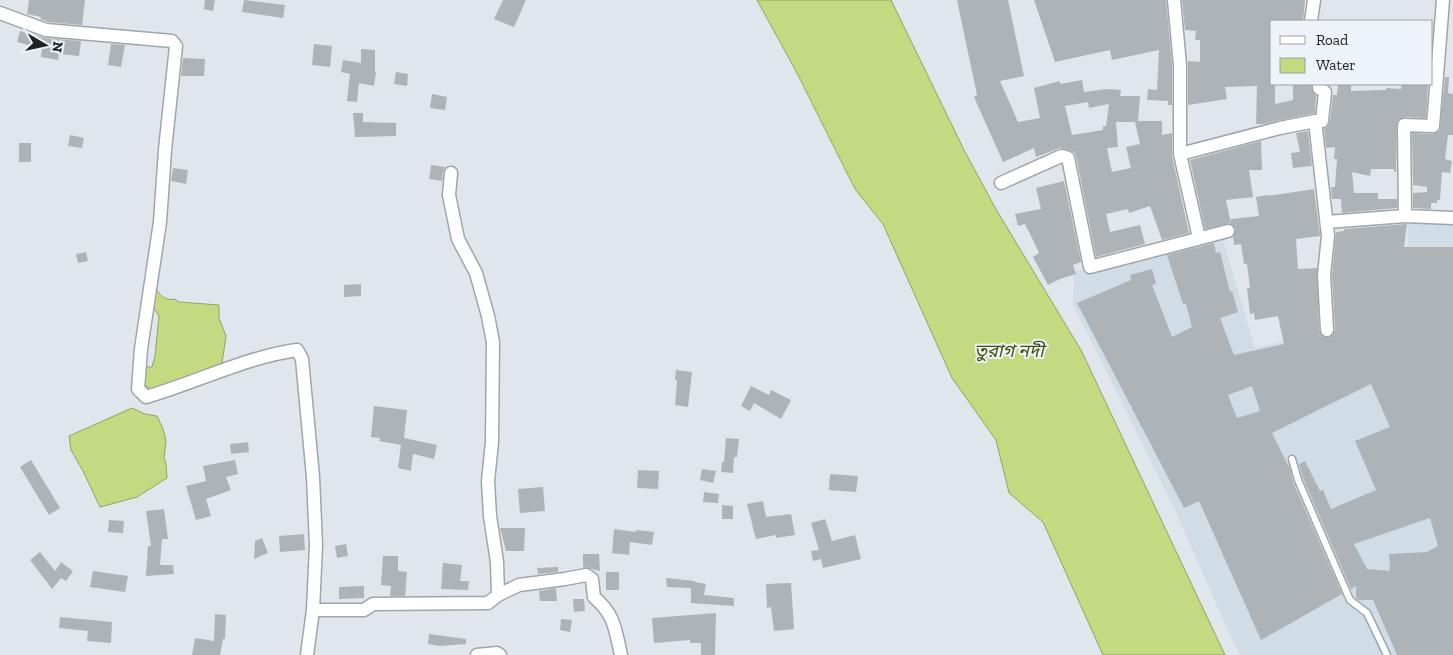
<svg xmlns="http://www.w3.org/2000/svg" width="1453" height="655" viewBox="0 0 1453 655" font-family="'Zilla Slab','Noto Sans Bengali',serif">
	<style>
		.built { fill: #d0dce6 }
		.water { fill: #c3da80; stroke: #92a364 }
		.building { fill: #aeb3b8; fill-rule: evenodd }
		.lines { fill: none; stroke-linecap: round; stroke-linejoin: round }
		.lane-casing { stroke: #a0a5a9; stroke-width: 9 }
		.street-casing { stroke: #a0a5a9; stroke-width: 15 }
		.lane { stroke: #fff; stroke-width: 6 }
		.street { stroke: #fff; stroke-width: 12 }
		.labels { text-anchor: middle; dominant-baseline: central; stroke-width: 4; stroke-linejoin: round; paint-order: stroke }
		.water-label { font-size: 18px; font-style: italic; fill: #424f0b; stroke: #edf3f8 }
	</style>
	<rect width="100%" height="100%" fill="#e0e6eb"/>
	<!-- built -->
	<path class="built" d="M1408,214L1453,218V655H1240L1228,631L1176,512L1073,304L1074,272L1220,230L1255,348L1407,315Z"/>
	<!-- water -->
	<path class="water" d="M757,0H891L965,152L997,211L1081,350L1225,655H1103L1043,522L1009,493L996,440L952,378L883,224L855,189L797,73Z
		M152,290H157C161,297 167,301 175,299L179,302L219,305V318L226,336L222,363L216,369L152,390L142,383L145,367H152L155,356L159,316L152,305Z
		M132,408L145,414L157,416L163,429L166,441L164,458L166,464L167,478L137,497L100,507L83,471L71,450L69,436Z"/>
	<!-- building -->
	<path class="building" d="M29,0H85L82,25L48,22L40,19L41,17L27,14Z
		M205,0H215L213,11L204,9Z
		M244,0L285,5L283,18L242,12Z
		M503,0H526L514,27L494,19Z
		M957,0H1008L1024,76L1000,81L1018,122L1040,118L1034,88L1060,81V84L1082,80L1084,92L1107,89L1121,90L1120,96H1140L1138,121H1162V135L1172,133V156L1189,233L1162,240L1150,206L1129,213L1128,209L1106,214L1110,232L1140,225L1145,244L1096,257L1076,156L1074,152L1060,148L1036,157L1034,148L1003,162L974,97L977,95ZM1088,102L1089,108L1109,104L1106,126H1103V130L1072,135L1065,106ZM1116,122H1135L1140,144L1126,147L1131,168L1112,172L1107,148L1118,147Z
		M1034,0H1166L1172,65V105H1168V101L1147,100L1148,89L1157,90L1159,50L1112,60L1110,50L1055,62Z
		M1182,0H1305L1303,21H1272V84H1275V104L1293,100V84H1311L1312,91L1316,96L1315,113L1262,124H1256L1257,86L1225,87L1227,99L1188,105V61L1200,62V40H1195L1196,31L1185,30Z
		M20,31L45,38L81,41L79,56L59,54L58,60L41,57L42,49L17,42Z
		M111,44L125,45L121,67L108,65Z
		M314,44L332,46L330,67L312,65Z
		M361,49L375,50V72H376L374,86L359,83L357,102L347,101L350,74L341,72L343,60L361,63Z
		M183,58L205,59L204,76H181Z
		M396,72L408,74L407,86L394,84Z
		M1445,77H1449L1448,93L1453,94V135H1448L1445,159L1452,161L1450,173L1442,172L1440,200H1437V203H1431V209L1413,208V193L1427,192V187L1413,185L1412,133L1433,134L1440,130Z
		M1338,84H1351V91L1386,90V88L1401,89L1402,84H1428L1426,118L1404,117L1397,121L1396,172H1394V169H1371L1370,176L1352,172L1354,193H1378V199H1397V208L1342,213L1341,199H1332L1331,187H1335L1337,159H1334L1335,147L1326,148L1324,129L1328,126L1330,122L1333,95H1337Z
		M432,94L447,97L445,110L430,108Z
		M353,113H363V122L396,123V136L355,137Z
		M1308,131L1312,166L1293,168L1291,153L1300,152L1296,133Z
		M70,135L84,138L82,148L68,146Z
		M1261,141L1262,170H1249L1253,197L1226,200L1231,223L1205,229L1190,160Z
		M19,143H31V162H19Z
		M431,165L445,167L443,172L442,181L429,179Z
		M173,168L188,170L186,184L171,181Z
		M1064,181L1081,262L1073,265L1076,274L1060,279L1048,285L1033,257L1039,253L1033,240L1025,224L1018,226L1015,214L1041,209L1036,188Z
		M1314,189L1320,236L1296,239L1298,269L1317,268L1319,330L1324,337L1332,336L1335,330L1332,275L1336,232L1344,231V229L1407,224L1404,247H1453V655H1397L1373,600H1358L1356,598V586L1351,589L1303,478L1299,464L1305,461L1320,491L1323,490L1331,509L1376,490L1355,441L1390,427L1371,384L1272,433L1290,469L1293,482L1342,594L1261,640L1199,501L1184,508L1077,303L1131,280L1130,275L1152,269L1156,284L1152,285L1172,337L1192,327L1186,304H1183L1167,255L1214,243L1216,253L1220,252L1230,292L1232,291L1238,312L1220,318L1234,355L1284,344L1278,316L1255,320L1254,313L1250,314L1247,288H1250L1247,264H1244L1241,244L1234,245L1233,237L1236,229L1231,224V219L1259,216L1256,197L1269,195V196ZM1252,386L1260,411L1237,418L1228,395ZM1430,518L1438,546L1427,552L1389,554L1390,571L1367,569L1354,544Z
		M86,252L88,261L78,263L76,254Z
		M361,284V296L344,297V285Z
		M676,370L692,372L688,407L675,405L677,380H675Z
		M751,386L769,395L771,390L791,400L781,419L754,403L750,411L741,406Z
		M374,406L407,410L404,438L437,445L434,459L413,454L411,471L398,468L401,445L379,441L380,438L371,437Z
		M726,438L739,439L737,457H734L733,473L721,472L722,462H724Z
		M248,442L249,452L231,454L230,444Z
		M31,460L60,508L49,515L20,467Z
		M235,460L238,474L226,477L231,490L206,499L211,516L196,520L186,486L206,481L203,466Z
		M702,469L716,471L713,483L700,480Z
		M638,470L659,471L658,489L637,488Z
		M830,474L858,476L856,492L829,490Z
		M543,487L545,511L520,513L518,489Z
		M704,492L719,494L718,503L703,502Z
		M763,501L766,517L791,514L795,535L776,538V535L756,539L747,504Z
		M722,505L733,506V519H722Z
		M164,509L168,539H162L160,565H173L174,574L146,576L148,546H151L146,511Z
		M825,519L832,541L855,535L861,559L823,568L821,559L813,561L811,551L819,550L811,523Z
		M109,520L124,521L123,533L108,532Z
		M500,528H525L524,551H506Z
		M614,529L636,532V530L654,532L652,545L630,542L629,555L612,553Z
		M304,534L305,550L280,552L279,536Z
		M262,538L268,553L254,559L255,541Z
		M346,544L348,556L337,558L335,546Z
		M40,552L55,571L61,562L73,571L66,581L61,578L52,589L30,560Z
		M583,554H599L600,571L583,567Z
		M383,556H398V571L407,572L405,596H390L391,586L381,585Z
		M443,563L462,565L460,581H469L468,590L441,589Z
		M558,567V572L538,574L537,568Z
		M93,571L128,576L125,592L90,587Z
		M606,572H619V590H606Z
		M666,578L695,581V582L706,584L704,595L734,598V606L691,603V588L667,587Z
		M791,583L794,629L774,631L771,607L767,608L766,584Z
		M364,586V598L339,599V587Z
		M556,588L557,601H540L539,591Z
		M573,599H584L585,611L574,612Z
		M716,613L715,655H701V643H690V640L654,643L652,618Z
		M215,614L226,615L225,639H223L220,655H192L195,638L214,641Z
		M60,617L112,622L111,643L87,641L88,631L59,628Z
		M561,619L572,620L570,632L560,630Z
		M429,634L466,639V644L440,646L428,644Z"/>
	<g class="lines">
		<!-- lane casing -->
		<g class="lane-casing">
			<path id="lane" d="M1292,459L1298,480L1350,600L1367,613L1387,655"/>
		</g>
		<!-- street casing -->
		<g class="street-casing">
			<path id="street" d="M1174,0L1180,65V154L1199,238
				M1443,0L1433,126L1404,125L1405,216L1453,218
				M0,13L46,30L172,41L176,46L165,150L160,222L141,349L138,389L146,397C195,383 246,357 297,350L302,359L313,477L316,545L313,610L307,655
				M1311,21L1314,0
				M1315,121H1322L1325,92L1319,88V84
				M1180,154L1280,128L1315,121L1328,236L1324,275L1327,330
				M451,173L449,195L458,239L476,273L488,316L493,342L492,442L488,481L490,516L497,562L498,595
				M1001,183L1059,157L1062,156L1068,158L1090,267L1228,231
				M1327,222L1405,216
				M313,610H364L373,604L488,603L498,595L519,585L565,579L586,575L592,579L594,597C615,615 615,629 621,655
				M477,655L497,653L500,655"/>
		</g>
		<!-- lane -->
		<use href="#lane" class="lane"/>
		<!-- street -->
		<use href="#street" class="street"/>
	</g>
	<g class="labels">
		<!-- water labels -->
		<g class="water-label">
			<text x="1009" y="351">তুরাগ নদী</text>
		</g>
	</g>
	<!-- legend -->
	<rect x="1270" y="20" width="162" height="65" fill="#edf3f8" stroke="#9b9fa3"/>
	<rect x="1280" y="36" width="25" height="8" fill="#ffffff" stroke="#9b9fa3"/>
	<text x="1316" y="45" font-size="15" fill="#202223">Road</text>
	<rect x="1280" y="58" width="25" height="15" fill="#c3da80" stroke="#9b9fa3"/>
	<text x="1316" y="70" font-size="15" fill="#202223">Water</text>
	<!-- north arrow -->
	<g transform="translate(45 45) rotate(99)" stroke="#edf3f8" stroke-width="4" paint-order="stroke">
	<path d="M0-4L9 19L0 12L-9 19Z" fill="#202223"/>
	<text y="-8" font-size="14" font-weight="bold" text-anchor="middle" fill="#202223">N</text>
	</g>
</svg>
